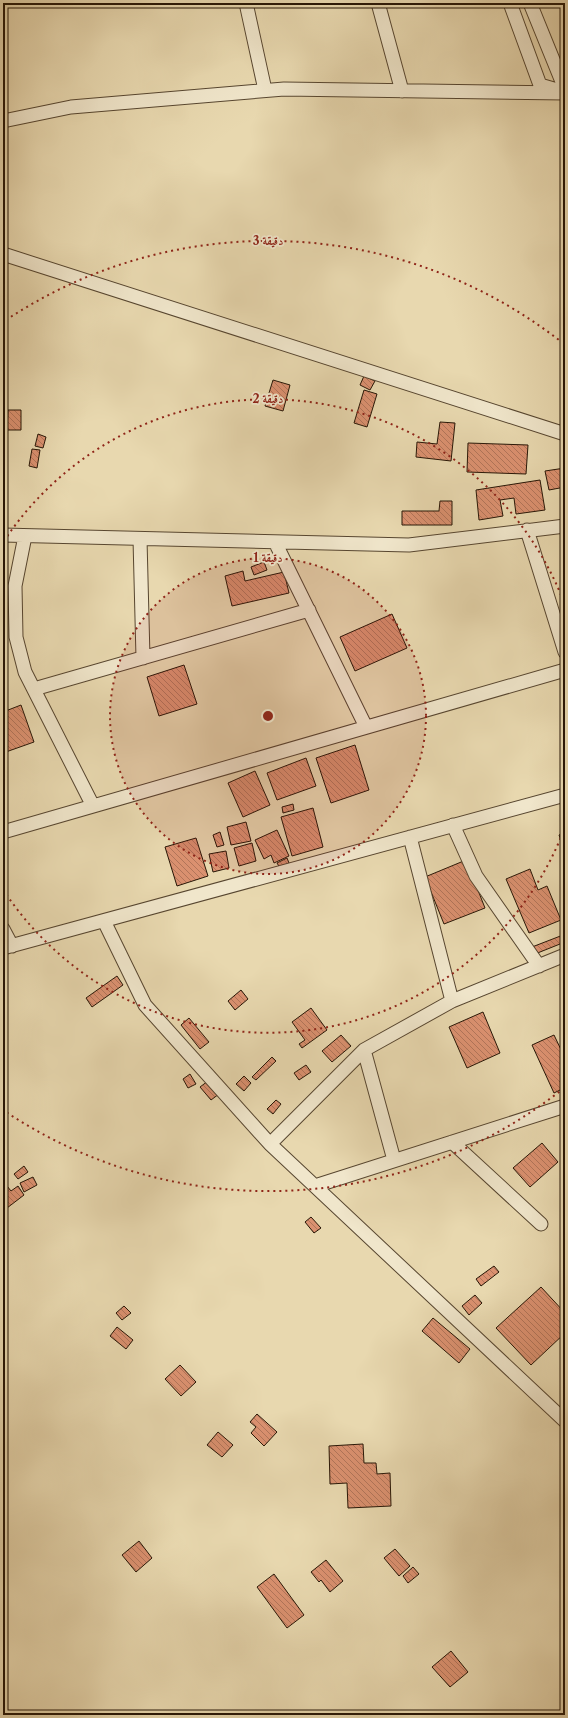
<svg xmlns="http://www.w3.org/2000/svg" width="568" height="1718" viewBox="0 0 568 1718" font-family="'Libre Caslon Text',Amiri,serif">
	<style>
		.building { fill: url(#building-back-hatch); stroke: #271606 }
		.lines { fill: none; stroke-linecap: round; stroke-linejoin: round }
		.street-casing { stroke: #574630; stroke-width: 15 }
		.street { stroke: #f0e6cb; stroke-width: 13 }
		.ring { fill: none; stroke: #8f2418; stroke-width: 2; stroke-dasharray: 2 4 }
		.centre { fill: #8f2418; stroke: #f0e6cb; stroke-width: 2 }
		.ring-label { font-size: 12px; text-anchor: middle; font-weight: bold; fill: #8f2418; stroke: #f0e6cb; stroke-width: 3.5; stroke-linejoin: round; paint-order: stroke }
	</style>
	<defs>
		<pattern id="building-back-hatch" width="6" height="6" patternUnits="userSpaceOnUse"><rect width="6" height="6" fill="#db9170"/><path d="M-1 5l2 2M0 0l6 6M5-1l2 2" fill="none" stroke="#b2755a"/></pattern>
	</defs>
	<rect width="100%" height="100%" fill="#e8d8af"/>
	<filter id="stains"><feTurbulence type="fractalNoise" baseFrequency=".005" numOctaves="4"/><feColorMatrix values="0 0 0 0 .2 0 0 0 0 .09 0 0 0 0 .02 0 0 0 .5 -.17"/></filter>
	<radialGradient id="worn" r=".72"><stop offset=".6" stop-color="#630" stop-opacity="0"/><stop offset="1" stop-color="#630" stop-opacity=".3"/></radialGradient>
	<!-- building -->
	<path class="building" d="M364,376L375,381L370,390L360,385Z
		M273,380L290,385L283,411L265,406Z
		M364,390L377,394L367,427L354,423Z
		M3,408H7L3,430Z
		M8,410H21V430H7Z
		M440,422L455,423L451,461L416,457L417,442L437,444Z
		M38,434L46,437L43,448L35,446Z
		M468,443L528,445L526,474L467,472Z
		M32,449L40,450L37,468L29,466Z
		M565,468V487L549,490L545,471Z
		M540,480L545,510L516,514L514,498L500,500L503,516L479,520L476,490Z
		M440,501H452V525H402V511H439Z
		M264,562L267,570L254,575L251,567Z
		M243,571L245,581L284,572L289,593L232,606L225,576Z
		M392,614L407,648L355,671L340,637Z
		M184,665L197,704L159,716L147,677Z
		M21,705L34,742L3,753V712Z
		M355,745L369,790L331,803L316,758Z
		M306,758L316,786L277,800L267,773Z
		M255,771L270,805L243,817L228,783Z
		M293,804L294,810L283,813L282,807Z
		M313,808L323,847L292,856L281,817Z
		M246,822L251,841L231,845L227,827Z
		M277,830L289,856L274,863L271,855L264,859L255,840Z
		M220,832L224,845L217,847L213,835Z
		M565,832V852L559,835Z
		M196,838L208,876L177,886L165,847Z
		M252,843L256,861L239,866L234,848Z
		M226,851L229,868L213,872L209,854Z
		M287,858L289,863L280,868L277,863Z
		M466,860L485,908L444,924L425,877Z
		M530,869L538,890L547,886L561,920L529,933L506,879Z
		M563,935L565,942L535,954L532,947Z
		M117,976L123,985L92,1007L86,998Z
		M241,990L248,999L235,1010L228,1001Z
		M311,1008L327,1030L302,1048L299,1044L305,1040L292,1022Z
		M483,1012L500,1053L467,1068L449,1027Z
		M189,1018L209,1042L200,1049L181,1025Z
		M341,1035L351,1046L332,1062L322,1051Z
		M554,1035L565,1058V1079L560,1081L564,1088L554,1093L532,1045Z
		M272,1057L276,1061L256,1080L252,1077Z
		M306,1065L311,1072L299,1080L294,1073Z
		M190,1074L196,1084L188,1088L183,1079Z
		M244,1076L251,1083L244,1091L236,1084Z
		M208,1081L219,1094L211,1100L200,1087Z
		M276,1100L281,1104L273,1114L267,1109Z
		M542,1143L558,1162L530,1187L513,1168Z
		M24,1166L28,1172L18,1179L14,1174Z
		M33,1177L37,1185L24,1192L20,1183Z
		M3,1181L11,1191L18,1186L24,1195L7,1208L3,1203Z
		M311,1217L321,1228L314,1233L305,1222Z
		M494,1266L499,1272L481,1286L476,1279Z
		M541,1287L565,1313V1333L531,1365L496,1328Z
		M475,1295L482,1303L469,1315L462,1306Z
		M124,1306L131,1313L122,1320L116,1313Z
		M433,1318L470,1349L459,1363L422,1331Z
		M117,1327L133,1340L126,1349L110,1336Z
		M180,1365L196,1382L181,1396L165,1379Z
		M257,1414L277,1432L264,1446L251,1433L256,1427L250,1422Z
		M218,1432L233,1445L222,1457L207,1445Z
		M363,1444L364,1463H376L377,1474L390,1473L391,1506L348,1508L347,1483L330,1484L329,1446Z
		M139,1541L152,1558L136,1572L122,1555Z
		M395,1549L410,1566L399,1576L384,1558Z
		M326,1560L343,1581L330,1592L321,1580L319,1582L311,1572Z
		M413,1567L419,1574L408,1583L403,1576Z
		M274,1574L304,1615L287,1628L257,1587Z
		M451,1651L468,1672L450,1687L432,1667Z"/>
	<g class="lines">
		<!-- street casing -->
		<g class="street-casing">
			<path id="street" d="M246,3L265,90
				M378,3L402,91
				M510,3L540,85L557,90
				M530,3L565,89
				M3,121L71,107L284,89L565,93
				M3,254L565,434
				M527,530L565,652
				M3,535L409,545L565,526
				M25,536L15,586L16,637L25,672L93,806
				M140,539L143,658
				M275,542L366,727
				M34,689L309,610
				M453,825L476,876L539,966
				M3,832L565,670
				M104,921L145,1005L270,1144L364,1050L452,1001L410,837
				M3,929L12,946
				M3,948L565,795
				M452,1001L565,955
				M364,1050L394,1160
				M452,1142L541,1224
				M270,1144L565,1421
				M315,1186L565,1106"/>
		</g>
		<!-- street -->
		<use href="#street" class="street"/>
	</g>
	<!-- distance rings -->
	<circle cx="268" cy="716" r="158" fill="#8f2418" fill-opacity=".12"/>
	<g class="ring">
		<circle cx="268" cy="716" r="158"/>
		<path d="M565 827A317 317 0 0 1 4 891M4 541A317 317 0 0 1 565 605"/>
		<path d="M564 1088A475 475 0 0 1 6 1112M6 320A475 475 0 0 1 564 344"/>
	</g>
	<circle cx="268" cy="716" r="6" class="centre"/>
	<g class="ring-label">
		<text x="268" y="245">3 دقيقة</text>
		<text x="268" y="403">2 دقيقة</text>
		<text x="268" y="562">1 دقيقة</text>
	</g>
	<!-- margin -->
	<rect width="568" height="1718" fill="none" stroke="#e8d8af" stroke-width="16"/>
	<rect x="4" y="4" width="560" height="1710" fill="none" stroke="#271606" stroke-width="2"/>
	<rect x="8" y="8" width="552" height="1702" fill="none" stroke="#271606"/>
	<rect width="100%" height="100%" filter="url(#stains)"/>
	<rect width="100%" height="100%" fill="url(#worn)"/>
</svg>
